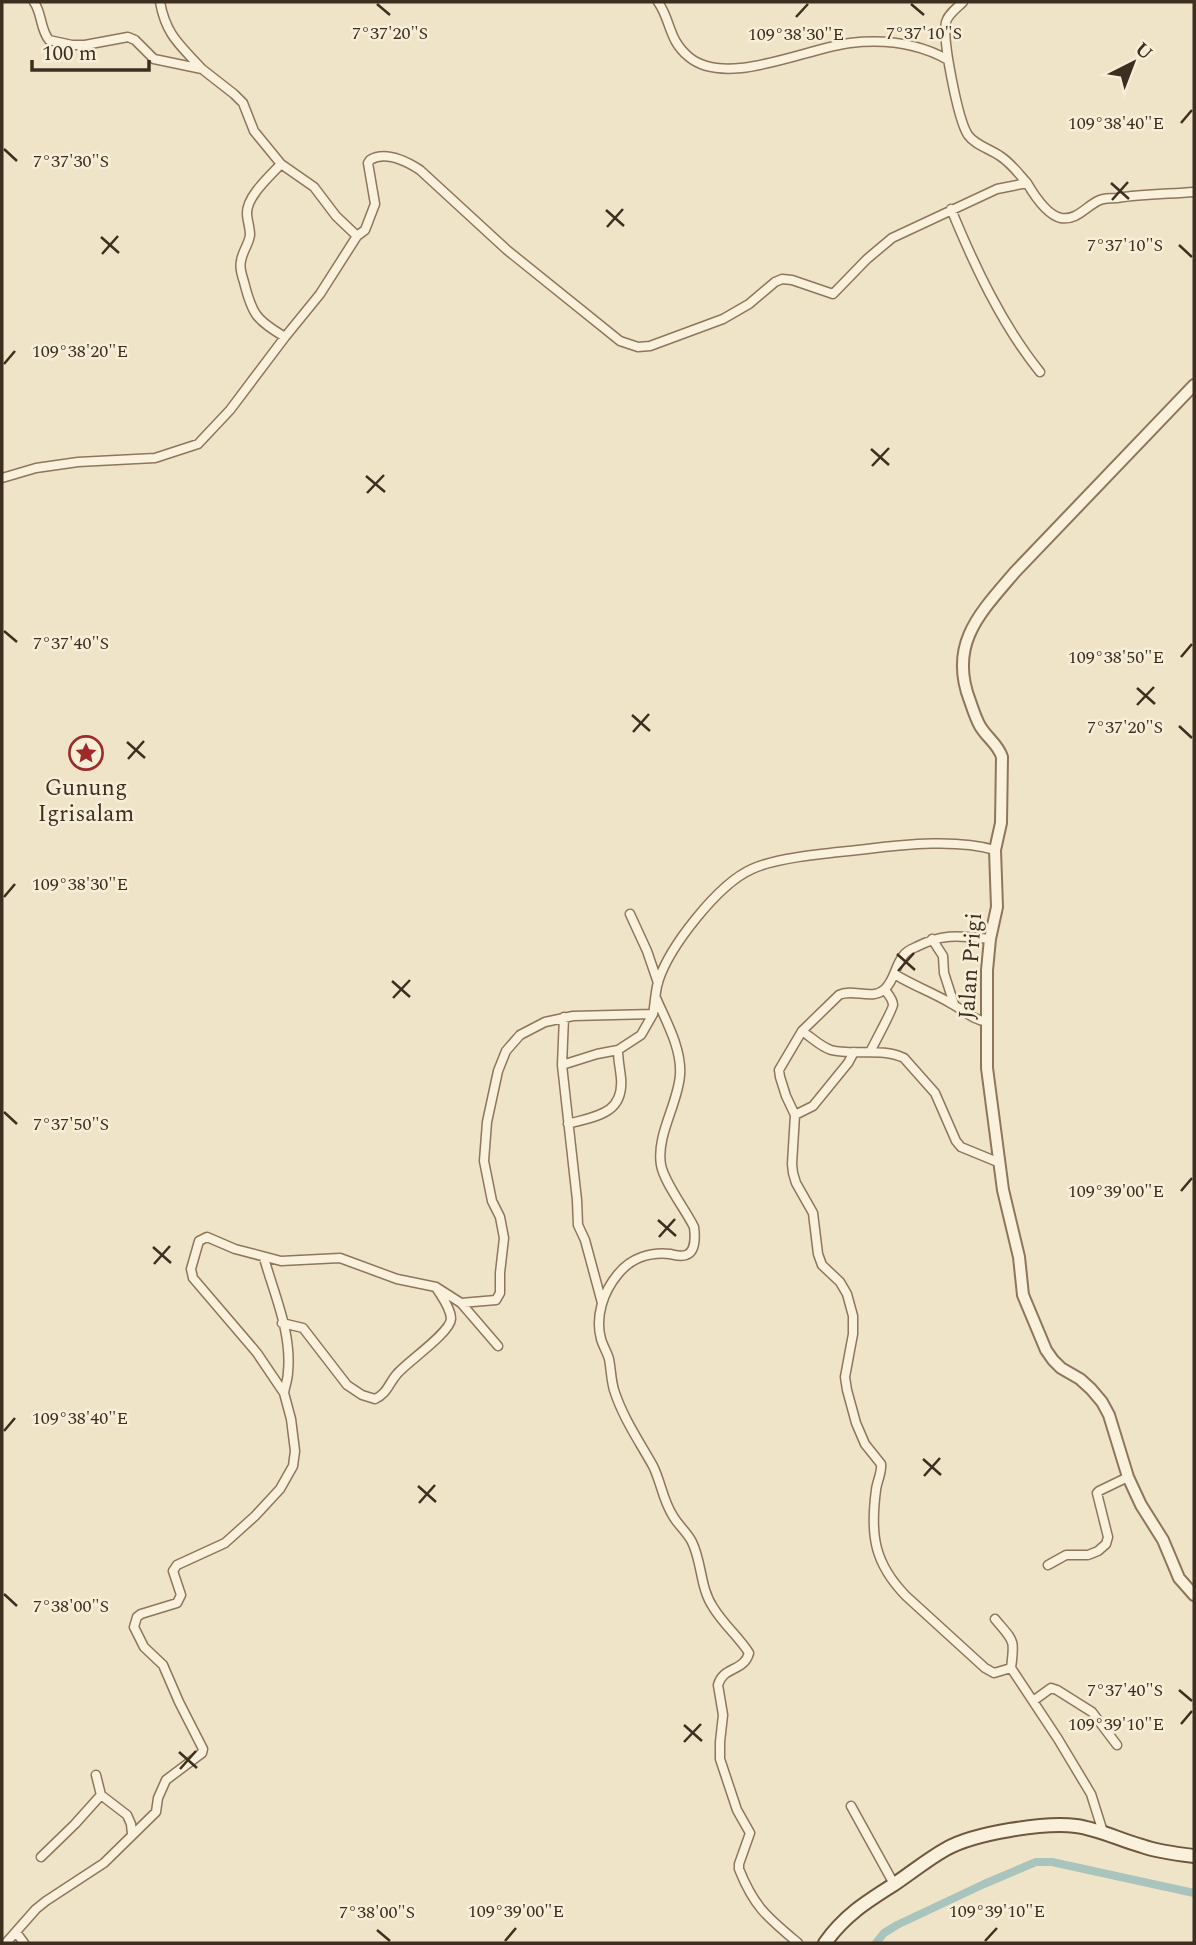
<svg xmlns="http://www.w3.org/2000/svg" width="1196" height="1945" viewBox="0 0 1196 1945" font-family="Spectral,serif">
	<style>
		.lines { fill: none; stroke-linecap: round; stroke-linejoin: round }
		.canal { stroke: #a9c4bc; stroke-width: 8 }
		.minor-casing { stroke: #8d765c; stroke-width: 11 }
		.tertiary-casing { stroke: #8d765c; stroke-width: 14 }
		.secondary-casing { stroke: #6f573f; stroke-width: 16 }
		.minor { stroke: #faf1dc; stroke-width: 8 }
		.tertiary { stroke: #faf1dc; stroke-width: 10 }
		.secondary { stroke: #faf1dc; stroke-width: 12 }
		.ticks { fill: none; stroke: #3d2e20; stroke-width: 2.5 }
		.labels { text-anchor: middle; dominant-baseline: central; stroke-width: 5; stroke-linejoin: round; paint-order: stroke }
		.poi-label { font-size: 23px; fill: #3d2e20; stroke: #f7eed8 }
		.street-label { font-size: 23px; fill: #3d2e20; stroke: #f7eed8 }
		.ticks-label { font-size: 18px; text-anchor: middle; fill: #3d2e20; stroke: #f7eed8; stroke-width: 5; stroke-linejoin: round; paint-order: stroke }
	</style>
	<rect width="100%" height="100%" fill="#f0e4c8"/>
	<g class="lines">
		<!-- canal -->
		<path class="canal" d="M876,1943L884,1933L897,1925L984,1884L1036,1862H1052L1194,1893"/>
		<!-- minor casing -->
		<g class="minor-casing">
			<path id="minor" d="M34,2C42,13 40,29 49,40L72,45H85L128,37L135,40L154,59L202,69L234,94L243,103L254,131L281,164L314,187L336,216L357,236L365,230L375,204L368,163L370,160C385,151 406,161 420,170L507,250L620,341L638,347L650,346L723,319L749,304L775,282L782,279L792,280L833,294L867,259L892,238L997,189L1027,183C1034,195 1047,215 1061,218C1077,221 1087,205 1100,200C1105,198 1112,198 1117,198C1142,194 1169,194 1194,192
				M160,2C166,35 180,45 202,69
				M658,2C671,20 668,40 689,57C726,88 807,48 850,43C885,39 918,43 948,60
				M963,2C957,8 948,14 946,22C942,39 958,120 968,135C975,145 990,149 1000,156C1011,163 1018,173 1027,183
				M281,164C270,176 247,196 247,213C247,220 250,227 250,235C249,244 242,252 241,261C239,268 242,275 244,282C252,314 256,320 285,337
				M951,209C974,265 1002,325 1040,372
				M2,478L36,468L78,462L155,458L198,444L230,410L285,337L320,294L357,236
				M630,914L647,951L658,983
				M932,939L943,956L944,973L954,1004
				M990,939C959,936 944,933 916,947C911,949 906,951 903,956C895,966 895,979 885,989C872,1001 853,988 839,995L802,1031L779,1070L780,1077L786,1096L795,1115L792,1164L793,1173L796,1183L813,1213L818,1254L822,1265L840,1282L847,1294L853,1316V1334L845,1377L847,1390L856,1423L865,1444L881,1464C882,1473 877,1481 876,1490C870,1535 874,1563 906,1596L985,1668L994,1673L1011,1668L1058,1739L1091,1794L1103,1832
				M896,975C914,986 934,993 952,1004C965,1011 973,1020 988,1022
				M656,998C666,1021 682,1049 680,1075C678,1104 656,1135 661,1165C664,1182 685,1209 694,1227C695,1235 696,1252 686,1255C681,1257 675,1255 670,1254C650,1252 631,1258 618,1274C603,1292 595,1317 601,1339C603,1346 607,1352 609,1359C611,1369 611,1380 614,1390C623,1418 639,1441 653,1466C661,1482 663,1501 673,1516C678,1525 687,1532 692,1542C702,1562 700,1588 713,1607C723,1624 739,1637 749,1653C744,1672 723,1666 718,1685L723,1715L720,1742V1759L737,1810L750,1833L739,1864V1869C754,1907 768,1918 798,1943
				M802,1031C811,1037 821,1047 831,1050C854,1056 882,1047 904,1058L935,1093L956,1141L961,1147L1000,1163
				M870,1052C874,1044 893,1009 893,1005C893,999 888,994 885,990
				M562,1065L564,1017
				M795,1115L813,1106L848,1063L854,1052
				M568,1124C596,1116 624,1114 621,1078C620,1068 618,1060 618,1050
				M264,1258C274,1294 292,1333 288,1372C288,1379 285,1386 284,1393
				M461,1303L498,1346
				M602,1303L585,1240L578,1225L577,1200L562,1065L597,1054L618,1050L641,1035L653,1014
				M282,1323L303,1328L347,1385L362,1395L375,1399C387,1394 389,1383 397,1374C407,1362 450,1333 451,1319C451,1309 442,1297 437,1289
				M1048,1565L1066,1555H1088L1098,1551L1106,1544L1108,1537L1097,1493L1099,1491L1128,1477
				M995,1619C1014,1642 1015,1638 1011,1668
				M1033,1701L1051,1688L1057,1690L1092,1712L1117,1745
				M96,1775L101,1795L127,1815L131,1824L132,1834
				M851,1806L894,1884
				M41,1857L75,1824L101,1795
				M16,1932L24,1943
				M6,1943L36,1909L46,1901L104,1863L156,1812L158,1798L166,1780L202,1753L203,1749L179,1702L163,1665L144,1647L134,1627L137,1617L141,1614L177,1603L181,1595L173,1571L177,1565L225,1543L255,1516L280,1489L293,1466L295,1451L291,1419L284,1393L257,1353L193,1278L191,1269L199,1241L207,1237L235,1249L281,1261L340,1258L397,1279L436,1287L461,1303L496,1300L500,1293V1273L504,1238L500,1217L492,1201L484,1161L487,1122L498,1071L506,1051L520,1035L545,1022L573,1016L653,1014C655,1004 655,993 658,982C669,947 718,884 752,869C780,856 836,853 867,849C906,844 958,839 995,850"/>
		</g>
		<!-- tertiary casing -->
		<g class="tertiary-casing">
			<path id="tertiary" d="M1194,385L1015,572C980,613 948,644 970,701C973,710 976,719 980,726C987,738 998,744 1002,757L1001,823L995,850L997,907L990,939L987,970V1068L1003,1190L1019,1257L1023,1295L1046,1350L1053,1360L1061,1368L1080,1379L1091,1389L1102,1402L1109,1415L1128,1477L1141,1505L1163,1540L1179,1578L1194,1595"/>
		</g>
		<!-- secondary casing -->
		<g class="secondary-casing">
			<path id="secondary" d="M825,1943C844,1916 866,1902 893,1885C911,1873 928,1859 946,1849C974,1833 1045,1822 1076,1826C1099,1829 1120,1840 1142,1846C1159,1852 1177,1854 1194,1856"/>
		</g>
		<!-- minor -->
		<use href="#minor" class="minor"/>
		<!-- tertiary -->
		<use href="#tertiary" class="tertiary"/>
		<!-- secondary -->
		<use href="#secondary" class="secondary"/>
	</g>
	<!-- ticks -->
	<path class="ticks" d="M377,4L390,15M911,4L924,15M796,17L808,4M1181,123L1192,110M4,149L17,161M1111,183L1129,199M1112,200L1128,182M606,210L624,226M607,227L623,209M101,237L119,253M1179,245L1192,257M102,254L118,236M4,364L15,351M871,449L889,465M872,466L889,448M366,476L385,492M367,493L384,475M4,631L17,642M1181,657L1192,644M1137,688L1155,704M1137,705L1154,687M632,715L650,731M1179,726L1192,738M633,732L649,714M127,742L145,758M128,759L144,741M4,897L15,884M897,954L915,970M898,971L914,953M392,981L410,997M393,998L410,980M4,1112L17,1124M1181,1191L1192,1178M658,1220L676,1236M659,1237L675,1219M153,1247L171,1263M154,1264L170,1246M4,1431L15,1418M923,1459L941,1475M924,1476L940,1458M418,1486L436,1502M419,1503L435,1485M4,1594L17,1606M1179,1690L1192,1701M1181,1724L1192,1711M684,1725L702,1741M684,1742L701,1724M179,1752L197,1768M180,1769L196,1751M377,1930L390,1941M505,1941L516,1928M985,1941L997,1928"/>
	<!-- icons -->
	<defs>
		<g id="sight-ring" transform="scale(1.75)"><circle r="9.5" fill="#f7eed8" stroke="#9e2a2b" stroke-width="1.5"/><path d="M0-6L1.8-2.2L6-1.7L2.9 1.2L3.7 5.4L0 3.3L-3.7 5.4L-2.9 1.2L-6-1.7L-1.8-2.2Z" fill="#9e2a2b"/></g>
	</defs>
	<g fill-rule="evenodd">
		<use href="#sight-ring" x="86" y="753"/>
	</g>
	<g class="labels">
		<!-- poi labels -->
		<g class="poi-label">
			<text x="86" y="788">Gunung<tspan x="86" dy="26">Igrisalam</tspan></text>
		</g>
		<!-- street labels -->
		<g class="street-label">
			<text transform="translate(971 966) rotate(-86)">Jalan Prigi</text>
		</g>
	</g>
	<g class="ticks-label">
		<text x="924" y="39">7°37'10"S</text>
		<text x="390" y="39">7°37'20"S</text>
		<text x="796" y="40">109°38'30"E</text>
		<text x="1116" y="129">109°38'40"E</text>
		<text x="71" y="167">7°37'30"S</text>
		<text x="1125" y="251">7°37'10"S</text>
		<text x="80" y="357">109°38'20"E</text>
		<text x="71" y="649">7°37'40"S</text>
		<text x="1116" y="663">109°38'50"E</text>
		<text x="1125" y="733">7°37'20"S</text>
		<text x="80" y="890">109°38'30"E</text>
		<text x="71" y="1130">7°37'50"S</text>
		<text x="1116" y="1197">109°39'00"E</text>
		<text x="80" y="1424">109°38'40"E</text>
		<text x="71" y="1612">7°38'00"S</text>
		<text x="1125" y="1696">7°37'40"S</text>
		<text x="1116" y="1730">109°39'10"E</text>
		<text x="516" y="1917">109°39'00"E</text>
		<text x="997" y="1917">109°39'10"E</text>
		<text x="377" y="1918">7°38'00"S</text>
	</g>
	<!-- border -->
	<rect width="1196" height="1945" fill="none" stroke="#3d2e20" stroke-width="7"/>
	<!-- north arrow -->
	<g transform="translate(1133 63) rotate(42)" stroke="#f7eed8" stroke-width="5" paint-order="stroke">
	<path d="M0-5L12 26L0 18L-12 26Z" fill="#3d2e20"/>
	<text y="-10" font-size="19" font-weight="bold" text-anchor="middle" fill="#3d2e20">U</text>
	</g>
	<!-- scale -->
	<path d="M32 60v10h117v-10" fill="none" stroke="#3d2e20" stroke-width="3.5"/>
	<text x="42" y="60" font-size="21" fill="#3d2e20" stroke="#f7eed8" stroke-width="5" paint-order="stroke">100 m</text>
</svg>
